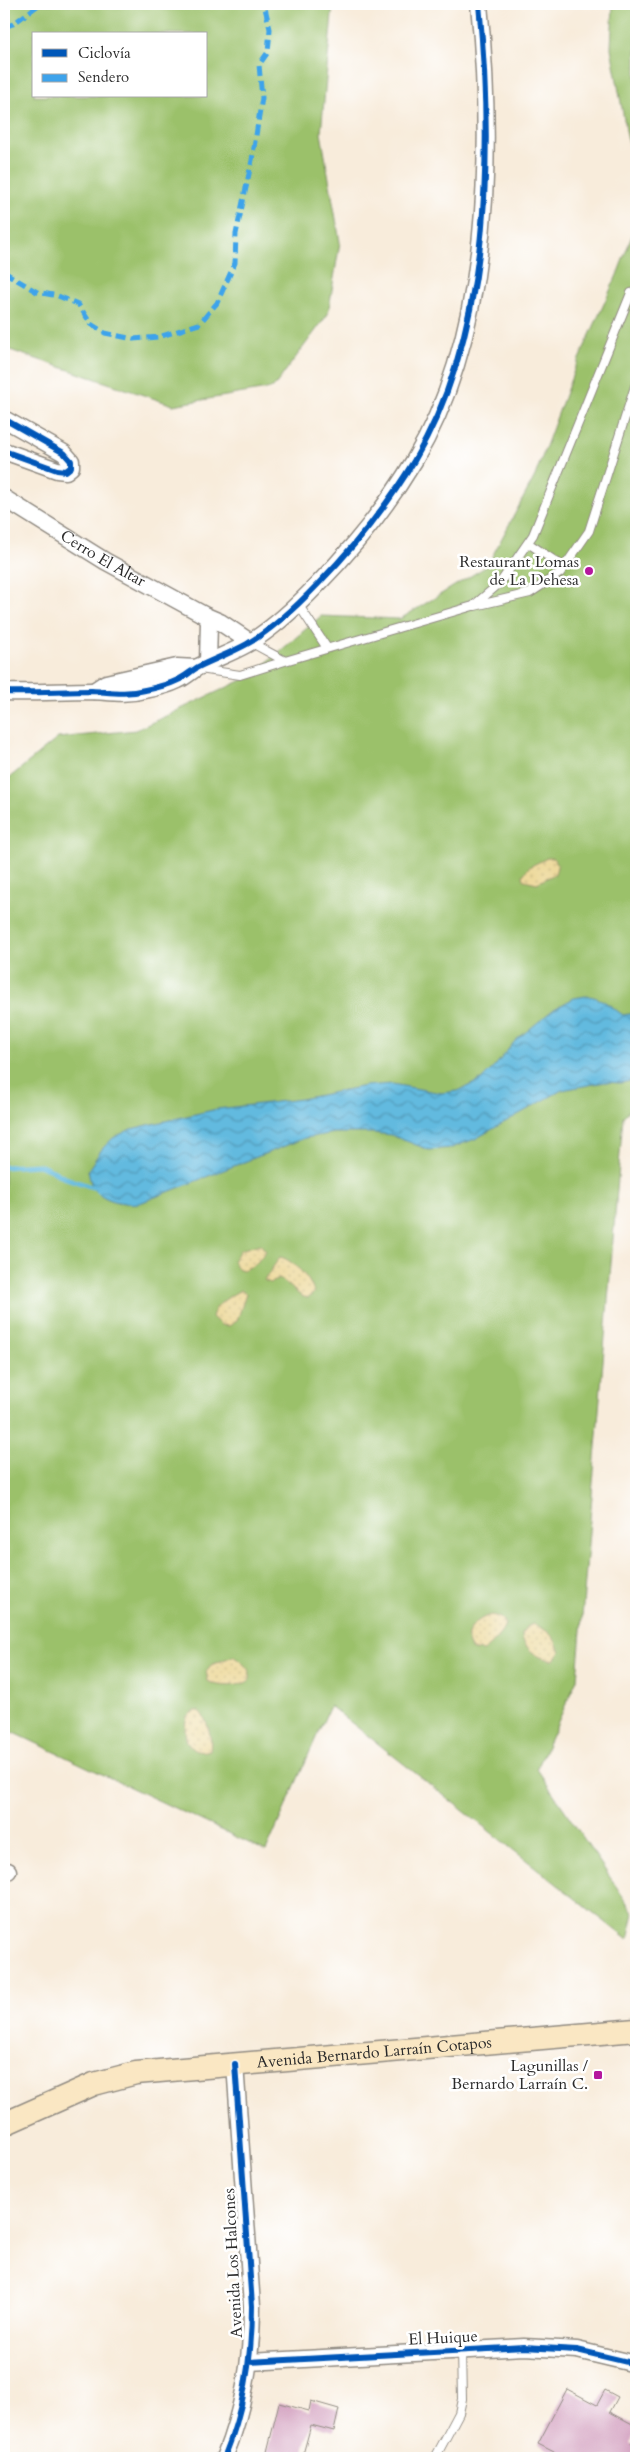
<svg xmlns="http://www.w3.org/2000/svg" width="640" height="2462" viewBox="0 0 640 2462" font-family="Cardo,serif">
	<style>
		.green { fill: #9bc16b; stroke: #63764b; fill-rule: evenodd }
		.sand { fill: url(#sand-dots); stroke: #8c8264 }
		.water { fill: url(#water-waves); stroke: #467285 }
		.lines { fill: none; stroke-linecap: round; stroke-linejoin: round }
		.stream { stroke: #62badf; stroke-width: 5 }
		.building { fill: #d19dbd }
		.lane-casing { stroke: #928c83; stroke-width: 10 }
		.street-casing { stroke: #928c83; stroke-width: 19 }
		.secondary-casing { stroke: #928c83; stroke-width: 25 }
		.lane { stroke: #fff; stroke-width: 8 }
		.street { stroke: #fff; stroke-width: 16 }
		.secondary { stroke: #fae7c3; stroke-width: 22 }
		.quiet { stroke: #3ea3eb; stroke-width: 5; stroke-dasharray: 10 5; stroke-linecap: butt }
		.cycleway-casing { stroke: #fff; stroke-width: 9 }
		.cycleway { stroke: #0057b8; stroke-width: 6 }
		.poi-dot { fill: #b5179e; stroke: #fff; stroke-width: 2 }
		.labels { text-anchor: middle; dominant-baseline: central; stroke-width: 5; stroke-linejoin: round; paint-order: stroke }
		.street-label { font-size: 16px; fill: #2b2b2b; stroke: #fff }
		.poi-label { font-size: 16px; fill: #2b2b2b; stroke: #fff; text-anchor: end }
	</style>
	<defs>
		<pattern id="sand-dots" width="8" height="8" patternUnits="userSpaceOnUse" patternTransform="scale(1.25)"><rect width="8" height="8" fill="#eeda9e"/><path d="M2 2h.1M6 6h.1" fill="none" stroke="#cb8" stroke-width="1.8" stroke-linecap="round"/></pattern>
		<pattern id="water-waves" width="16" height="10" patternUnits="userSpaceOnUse" patternTransform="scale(1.25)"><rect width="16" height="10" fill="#62badf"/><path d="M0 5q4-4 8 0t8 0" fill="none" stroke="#5197b5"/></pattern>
	</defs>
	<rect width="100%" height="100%" fill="#fff"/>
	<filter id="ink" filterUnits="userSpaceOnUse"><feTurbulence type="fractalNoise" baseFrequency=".02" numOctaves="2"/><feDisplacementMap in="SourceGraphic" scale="10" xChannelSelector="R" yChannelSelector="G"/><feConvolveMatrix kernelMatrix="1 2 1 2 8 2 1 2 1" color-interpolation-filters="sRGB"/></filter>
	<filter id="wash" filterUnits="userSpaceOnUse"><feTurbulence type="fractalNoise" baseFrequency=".0096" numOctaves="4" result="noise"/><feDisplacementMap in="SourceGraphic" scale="20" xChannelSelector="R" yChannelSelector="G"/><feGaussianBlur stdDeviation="1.12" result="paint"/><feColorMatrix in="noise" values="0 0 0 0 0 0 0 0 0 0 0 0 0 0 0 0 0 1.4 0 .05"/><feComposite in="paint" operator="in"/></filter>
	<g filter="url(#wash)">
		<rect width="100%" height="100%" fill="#f8ecdb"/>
		<!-- green -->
		<path class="green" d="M4,4H333L321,133L340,242L328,314L273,388L173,405L4,348ZM34,34H206V96H34Z
			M613,4H636V185L611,48Z
			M636,225V1103L623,1117L577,1679L537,1769L634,1913L628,1940L330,1706L266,1851L4,1728V866H6L4,856V782L58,738L136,730L251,676L321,616L400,619L487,566L535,476L575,368L617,275Z"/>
		<!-- sand -->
		<path class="sand" d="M547,858H553L558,864L555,874L537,883L524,880L523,875L529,867Z
			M260,1244L266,1251L255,1265L243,1270L237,1268L233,1261L240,1250Z
			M280,1257C292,1259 312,1280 314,1293L308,1298C297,1297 290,1283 279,1279L270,1283L264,1280Z
			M241,1290L246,1294L237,1321L229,1326L221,1325L212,1317C214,1305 231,1295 241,1290Z
			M491,1615C522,1619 492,1642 484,1651L472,1650C460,1634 475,1619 491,1615Z
			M533,1624C548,1630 555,1636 560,1652L554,1660C540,1660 521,1648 522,1633L526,1627Z
			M233,1656C241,1662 252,1668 250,1680C242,1687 217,1688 208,1681L206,1671L211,1665Z
			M194,1711H199C207,1718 213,1739 210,1750C186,1758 182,1734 187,1716Z"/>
		<!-- water -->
		<path class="water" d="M586,996C601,996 610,1006 623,1015L636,1013V1080L620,1083L605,1082L562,1090L475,1139L451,1148L429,1150L391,1135L374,1133H334L305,1138L140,1203C125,1205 101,1201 92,1186C90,1182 89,1175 88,1170L102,1149L113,1138L131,1129L217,1109L301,1099L365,1086L392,1084L441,1093L458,1091L481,1080L495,1066L515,1041L554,1009L574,998Z"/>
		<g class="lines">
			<!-- stream -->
			<path class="stream" d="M4,1167L39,1165L53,1171L63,1177L92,1187"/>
		</g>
		<g id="blocks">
			<!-- building -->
			<path class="building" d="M567,2389L597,2405L605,2390L618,2397L610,2412L636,2426V2434L631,2443L636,2446V2458H566L538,2444Z
				M311,2401L339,2409L334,2431L311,2425L302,2458L266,2456L279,2403L309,2411Z"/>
		</g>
	</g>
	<g filter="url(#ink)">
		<use href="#blocks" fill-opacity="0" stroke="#928c83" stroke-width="1"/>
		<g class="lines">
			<!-- lane casing -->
			<g class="lane-casing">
				<path id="lane" d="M528,543L564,567
					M298,604L327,648
					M475,606L530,593L560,573L589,531L636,383
					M250,642L285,661L473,606L500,583L533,535L631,293L636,292
					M200,669L240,675L285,661
					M435,2458L459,2413L462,2399L461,2350"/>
			</g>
			<!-- street casing -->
			<g class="street-casing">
				<g id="street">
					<path d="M4,419L64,453L71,461V467L66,471L57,470L4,451"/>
					<path id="s1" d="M4,498L105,561L206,616L220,622L250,642"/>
					<path d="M206,616L209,622L208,663"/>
					<path d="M94,691L106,683L177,667L196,668"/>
					<path d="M4,692C33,693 62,691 92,691C111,692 125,695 145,690C155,688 168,685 178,680C185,677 191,671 198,667C214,659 231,653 247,644C273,629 297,606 318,584C354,547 387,506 414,461C491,332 493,149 479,4"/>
					<path d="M4,1873L8,1871"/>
					<path d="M249,2362L524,2347L577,2350L636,2364"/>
					<path d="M224,2458C244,2409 252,2358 252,2306L235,2064"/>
				</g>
			</g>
			<!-- secondary casing -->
			<g class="secondary-casing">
				<g id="secondary">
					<path id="s2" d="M4,2124L94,2084L136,2073L636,2030"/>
				</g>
			</g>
			<!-- lane -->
			<use href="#lane" class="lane"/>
			<!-- street -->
			<use href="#street" class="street"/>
			<!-- secondary -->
			<use href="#secondary" class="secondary"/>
			<!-- quiet -->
			<path class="quiet" d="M4,27L13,24L40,4
				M4,272L37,292L58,296L78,304L91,324L105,333L133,339L159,337L199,324L217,303L235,263L236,234L252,160L262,98L259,65L268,52L270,29L264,4"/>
			<!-- cycleway casing -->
			<g class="cycleway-casing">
				<path id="cycleway" d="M4,419L64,453L71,461V467L66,471L57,470L4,451
					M4,692C33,693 62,691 92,691C111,692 125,695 145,690C155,688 168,685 178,680C185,677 191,671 198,667C214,659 231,653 247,644C273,629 297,606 318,584C354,547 387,506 414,461C491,332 493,149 479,4
					M249,2362L524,2347L577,2350L636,2364
					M224,2458C244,2409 252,2358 252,2306L235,2064"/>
			</g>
			<!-- cycleway -->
			<use href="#cycleway" class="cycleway"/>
		</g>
	</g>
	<!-- markers -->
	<g class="poi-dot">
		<circle cx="589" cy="571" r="5"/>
		<rect x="593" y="2070" width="10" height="10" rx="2.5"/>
	</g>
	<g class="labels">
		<!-- street labels -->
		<g class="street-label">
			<text stroke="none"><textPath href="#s1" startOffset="116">Cerro El Altar</textPath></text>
			<text stroke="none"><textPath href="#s2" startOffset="381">Avenida Bernardo Larraín Cotapos</textPath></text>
			<text transform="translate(233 2263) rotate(-93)">Avenida Los Halcones</text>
			<text transform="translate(443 2338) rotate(-3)">El Huique</text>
		</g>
		<!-- poi labels -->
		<g class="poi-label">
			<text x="579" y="562">Restaurant Lomas<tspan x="579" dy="18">de La Dehesa</tspan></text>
			<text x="588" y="2066">Lagunillas /<tspan x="588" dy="18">Bernardo Larraín C.</tspan></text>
		</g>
	</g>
	<!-- margin -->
	<rect width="640" height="2462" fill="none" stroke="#fff" stroke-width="20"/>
	<!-- legend -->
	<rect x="32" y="32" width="175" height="65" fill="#ffffff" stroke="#aaaaaa"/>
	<rect x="42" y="49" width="25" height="8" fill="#0057b8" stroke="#aaaaaa"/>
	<text x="78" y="58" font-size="15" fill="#2b2b2b">Ciclovía</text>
	<rect x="42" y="74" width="25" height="8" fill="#3ea3eb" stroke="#aaaaaa"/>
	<text x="78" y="82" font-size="15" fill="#2b2b2b">Sendero</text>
</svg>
